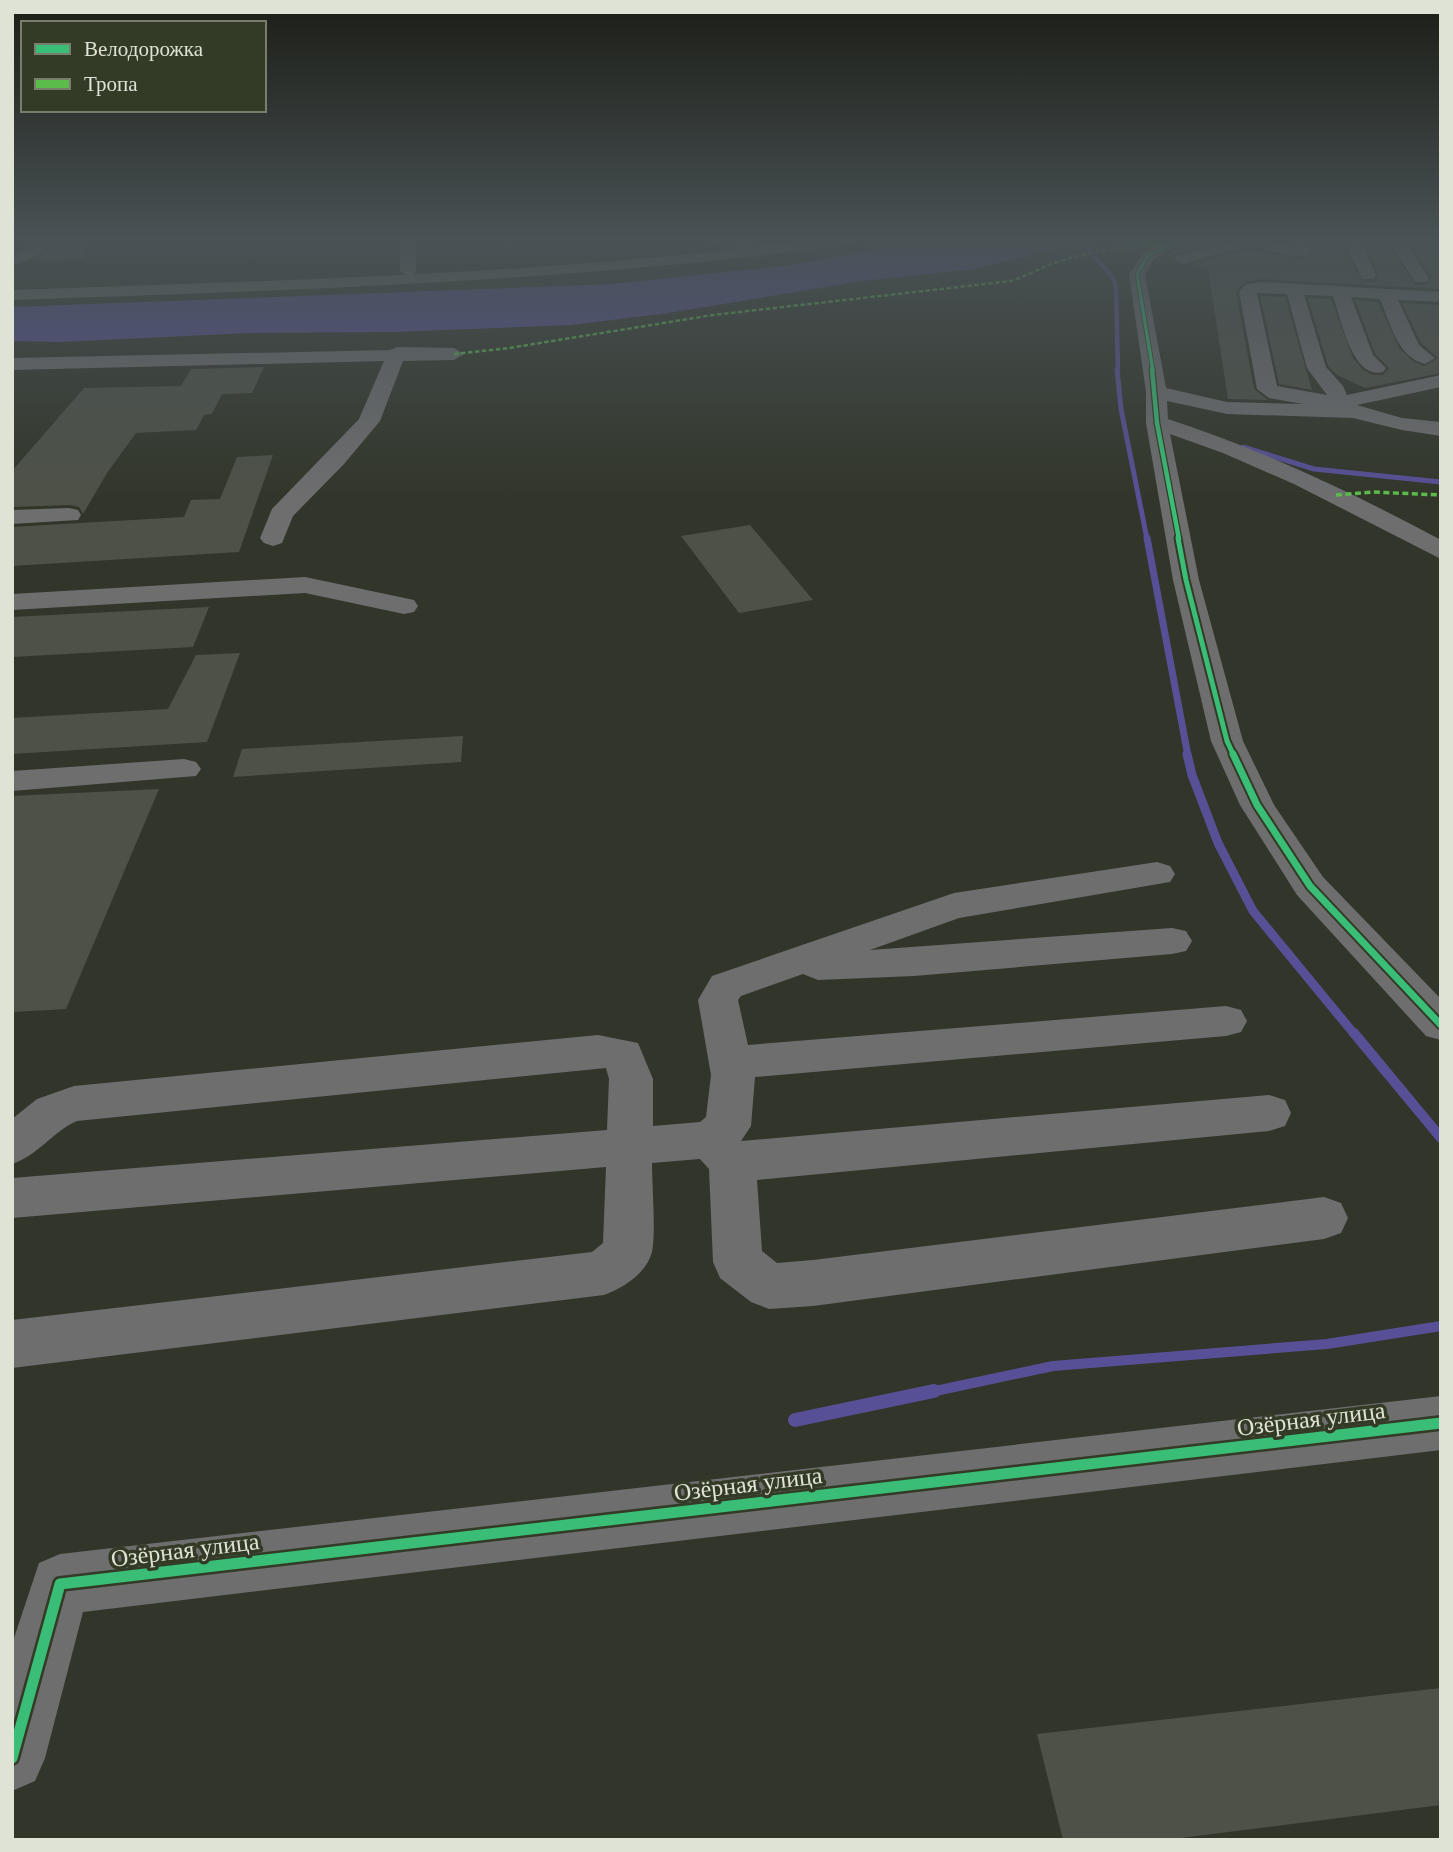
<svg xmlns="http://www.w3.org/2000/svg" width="1453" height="1852" viewBox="0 0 1453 1852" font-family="'Times New Roman',serif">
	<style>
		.water { fill: #575096 }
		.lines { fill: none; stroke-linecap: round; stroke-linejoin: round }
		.stream-far5 { stroke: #575096; stroke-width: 4.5 }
		.stream-far4 { stroke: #575096; stroke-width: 5 }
		.stream-far3 { stroke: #575096; stroke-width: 7 }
		.stream-far2 { stroke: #575096; stroke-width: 9 }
		.stream-far1 { stroke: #575096; stroke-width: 10 }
		.stream { stroke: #575096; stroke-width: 14 }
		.building { fill: #4d5147 }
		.path { stroke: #686967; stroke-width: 2; stroke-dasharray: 2.5 2; stroke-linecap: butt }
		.minor { fill: #6e6e6f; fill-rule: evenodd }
		.major { fill: #6d6d6c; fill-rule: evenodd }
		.quiet-far1 { stroke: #5cbc4b; stroke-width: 2.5; stroke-dasharray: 4.5 2.5; stroke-linecap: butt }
		.quiet { stroke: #5cbc4b; stroke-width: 3.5; stroke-dasharray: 6 3.5; stroke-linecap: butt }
		.cycleway-far4-casing { stroke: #333a26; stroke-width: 5 }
		.cycleway-far3-casing { stroke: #333a26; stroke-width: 7 }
		.cycleway-far2-casing { stroke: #333a26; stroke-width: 9 }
		.cycleway-far1-casing { stroke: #333a26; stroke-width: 11 }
		.cycleway-casing { stroke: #333a26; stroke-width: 16 }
		.cycleway-far4 { stroke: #3abd76; stroke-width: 3.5 }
		.cycleway-far3 { stroke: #3abd76; stroke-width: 4.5 }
		.cycleway-far2 { stroke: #3abd76; stroke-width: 5 }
		.cycleway-far1 { stroke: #3abd76; stroke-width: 7 }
		.cycleway { stroke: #3abd76; stroke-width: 11 }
		.labels { text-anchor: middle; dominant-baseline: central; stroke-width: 7; stroke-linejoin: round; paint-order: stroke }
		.near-street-label { font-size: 24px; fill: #dee3d6; stroke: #333a26 }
	</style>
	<rect width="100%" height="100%" fill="#32362a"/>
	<!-- water -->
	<path class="water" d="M932,239H1099L973,269L862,281L668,313L571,325L392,332L249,333L59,342L12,341V307L611,284L782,266Z"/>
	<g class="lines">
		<!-- stream-far5 -->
		<path class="stream-far5" d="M1074,240L1084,242L1091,252
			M1094,256L1113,277L1116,288L1118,371"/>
		<!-- stream-far4 -->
		<path class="stream-far4" d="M1117,369L1121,409L1147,539
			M1243,447L1314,469L1441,482"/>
		<!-- stream-far3 -->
		<path class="stream-far3" d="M1147,538L1188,756"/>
		<!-- stream-far2 -->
		<path class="stream-far2" d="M1187,754L1192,775L1218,843L1253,911L1355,1035"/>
		<!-- stream-far1 -->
		<path class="stream-far1" d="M1354,1033L1441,1138
			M926,1393L1053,1366L1327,1344L1441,1326"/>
		<!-- stream -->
		<path class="stream" d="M795,1420L934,1391"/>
	</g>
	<!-- building -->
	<path class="building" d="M56,239H83L84,259L30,261L40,257Z
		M1199,239H1234L1175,253L1172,257L1167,255Z
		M1311,239H1340L1362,282H1374L1378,274L1362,239L1386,240L1415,285H1427L1431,277L1408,241L1436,247L1441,253V289L1261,279L1245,282L1236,292L1254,389L1268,400L1228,399L1208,269L1194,264L1246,250L1299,259L1314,252Z
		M1260,296L1285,297L1312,390L1279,384Z
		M1308,298L1331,299L1353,358L1362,369L1372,375H1383L1389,368L1375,354L1355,300L1378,302L1399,348L1414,362L1424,366L1438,358L1421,343L1402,303L1441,305V373L1365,388L1337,375L1328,366Z
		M264,367L252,393L222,394L212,414L204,415L196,430L136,433L107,473L83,514L79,507L70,505L12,507V471L84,388L181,386L191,369Z
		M273,455L239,552L12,566V527L184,517L191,500L220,499L237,457Z
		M750,525L813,600L739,613L681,536Z
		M209,607L193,647L12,657V617Z
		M240,653L207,742L12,754V718L168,709L196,655Z
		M463,736L461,762L233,777L242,749Z
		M159,789L66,1009L12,1012V796Z
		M1441,1688V1805L1165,1840H1063L1037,1734Z"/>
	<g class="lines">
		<!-- path -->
		<path class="path" d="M871,243L895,239"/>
		<!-- minor -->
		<path class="minor" d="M36,239H53L38,255L12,266V255L26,249Z
			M400,239H416V271L414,275L408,276L400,271Z
			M705,239L758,240L766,245C753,257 723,246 708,242Z
			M1167,239H1189L1154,259L1145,274L1166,388L1227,402L1303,404L1269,398L1257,389L1239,292L1245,285L1261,282L1441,292V302L1398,300L1419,345L1435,358L1425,364C1397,357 1390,322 1380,299L1351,297L1373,355L1386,368L1383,372C1352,380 1341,318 1333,296L1304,295L1326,367L1343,386L1347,395L1441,375V387L1357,405L1402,418L1441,422V436L1402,430L1353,418L1227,414L1167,401L1168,419C1263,450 1353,493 1441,540V559L1294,484L1223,453L1170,434L1199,580L1243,741L1274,805L1323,877L1441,999V1040L1426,1036L1297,895L1240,805L1211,741L1173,580L1146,423V392L1129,274L1143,253ZM1257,293L1287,294L1307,368L1327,395L1277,386Z
			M1245,239L1294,246L1292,239H1308L1312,251C1297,265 1270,248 1253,247C1237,246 1200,260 1182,264L1174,259L1176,256Z
			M1343,239H1359L1376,275L1374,279H1362Z
			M1388,239H1404L1429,278L1427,282H1415Z
			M1420,239H1441V245L1423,242Z
			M397,347L454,348L464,354L454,360L403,361L380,421L344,464L293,516L282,543L273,546L264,543L260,538L272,509L359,419L384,361L12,370V358L390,350Z
			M69,508L78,510L81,515L78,520L12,524V510Z
			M305,577L414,600L418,606L414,612L404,614L305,593L12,610V594Z
			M184,759L196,762L201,769L196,776L12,791V771Z
			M1157,862L1170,866L1175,874L1170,882L959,918L870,950L1172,928L1186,931L1192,941L1186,951L1172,954L914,976L818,980L803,974L741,996L738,1000L748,1045L1226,1006L1241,1010L1247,1021L1241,1032L1226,1036L755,1077L751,1126L741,1141L1269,1095L1285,1100L1291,1113L1285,1126L1269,1131L757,1180L762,1251L777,1263L813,1260L1324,1197L1341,1203L1348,1218L1341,1233L1324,1239L813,1306L769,1309L751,1302L720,1278L713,1262L709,1169L700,1159L652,1163C652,1185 656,1233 652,1252C646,1274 623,1288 604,1295L12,1368V1320L592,1252L603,1243L606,1167L12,1218V1178L607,1130L609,1079L606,1068L77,1121C53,1131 39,1155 12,1164V1119L37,1099L74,1086L598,1035L638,1043L653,1079V1126L700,1122L706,1117L711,1075L698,1000L712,976L954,893Z
			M1441,1396V1450L83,1612L45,1758L35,1781L12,1791V1644L39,1563L60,1554Z"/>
		<!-- major -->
		<path class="major" d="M818,239H859L851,244C573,282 293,290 12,300V290C281,280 551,275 818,239Z"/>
		<!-- quiet-far1 -->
		<path class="quiet-far1" d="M454,354L509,348L713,315L1011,281C1027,276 1041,267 1057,262C1090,251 1125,247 1160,246"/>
		<!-- quiet -->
		<path class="quiet" d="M1336,495L1373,492L1441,495"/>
		<!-- cycleway-far4 casing -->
		<g class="cycleway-far4-casing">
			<path id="cycleway-far4" d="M1153,371L1137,274L1148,256L1181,239"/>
		</g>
		<!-- cycleway-far3 casing -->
		<g class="cycleway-far3-casing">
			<path id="cycleway-far3" d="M1152,369L1157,423L1179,539"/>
		</g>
		<!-- cycleway-far2 casing -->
		<g class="cycleway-far2-casing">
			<path id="cycleway-far2" d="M1178,538L1186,580L1227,741L1234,756"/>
		</g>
		<!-- cycleway-far1 casing -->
		<g class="cycleway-far1-casing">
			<path id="cycleway-far1" d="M1233,754L1257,805L1310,886L1441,1025"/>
		</g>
		<!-- cycleway casing -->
		<g class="cycleway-casing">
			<path id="cycleway" d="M12,1758L60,1584L1441,1423"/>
		</g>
		<!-- cycleway-far4 -->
		<use href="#cycleway-far4" class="cycleway-far4"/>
		<!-- cycleway-far3 -->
		<use href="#cycleway-far3" class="cycleway-far3"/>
		<!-- cycleway-far2 -->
		<use href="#cycleway-far2" class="cycleway-far2"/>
		<!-- cycleway-far1 -->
		<use href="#cycleway-far1" class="cycleway-far1"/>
		<!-- cycleway -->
		<use href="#cycleway" class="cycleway"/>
	</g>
	<!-- sky -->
	<linearGradient id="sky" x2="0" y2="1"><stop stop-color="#1c1e17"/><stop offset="0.48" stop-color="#495255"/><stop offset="1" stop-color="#495255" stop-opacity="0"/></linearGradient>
	<rect width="1453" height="498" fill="url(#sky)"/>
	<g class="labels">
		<!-- near-street labels -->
		<g class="near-street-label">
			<text transform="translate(1311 1419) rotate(-7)">Озёрная улица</text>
			<text transform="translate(748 1484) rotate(-7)">Озёрная улица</text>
			<text transform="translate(185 1550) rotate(-7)">Озёрная улица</text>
		</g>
	</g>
	<!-- border -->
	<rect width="1453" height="1852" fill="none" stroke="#dee3d6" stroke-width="28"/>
	<!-- legend -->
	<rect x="21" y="21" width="245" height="91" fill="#333a26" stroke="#777e6c" stroke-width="2"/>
	<rect x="35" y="44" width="35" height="10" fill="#3abd76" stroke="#777e6c" stroke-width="2"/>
	<text x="84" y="56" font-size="21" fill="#dee3d6">Велодорожка</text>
	<rect x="35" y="79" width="35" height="10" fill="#5cbc4b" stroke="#777e6c" stroke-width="2"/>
	<text x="84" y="91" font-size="21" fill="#dee3d6">Тропа</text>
</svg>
